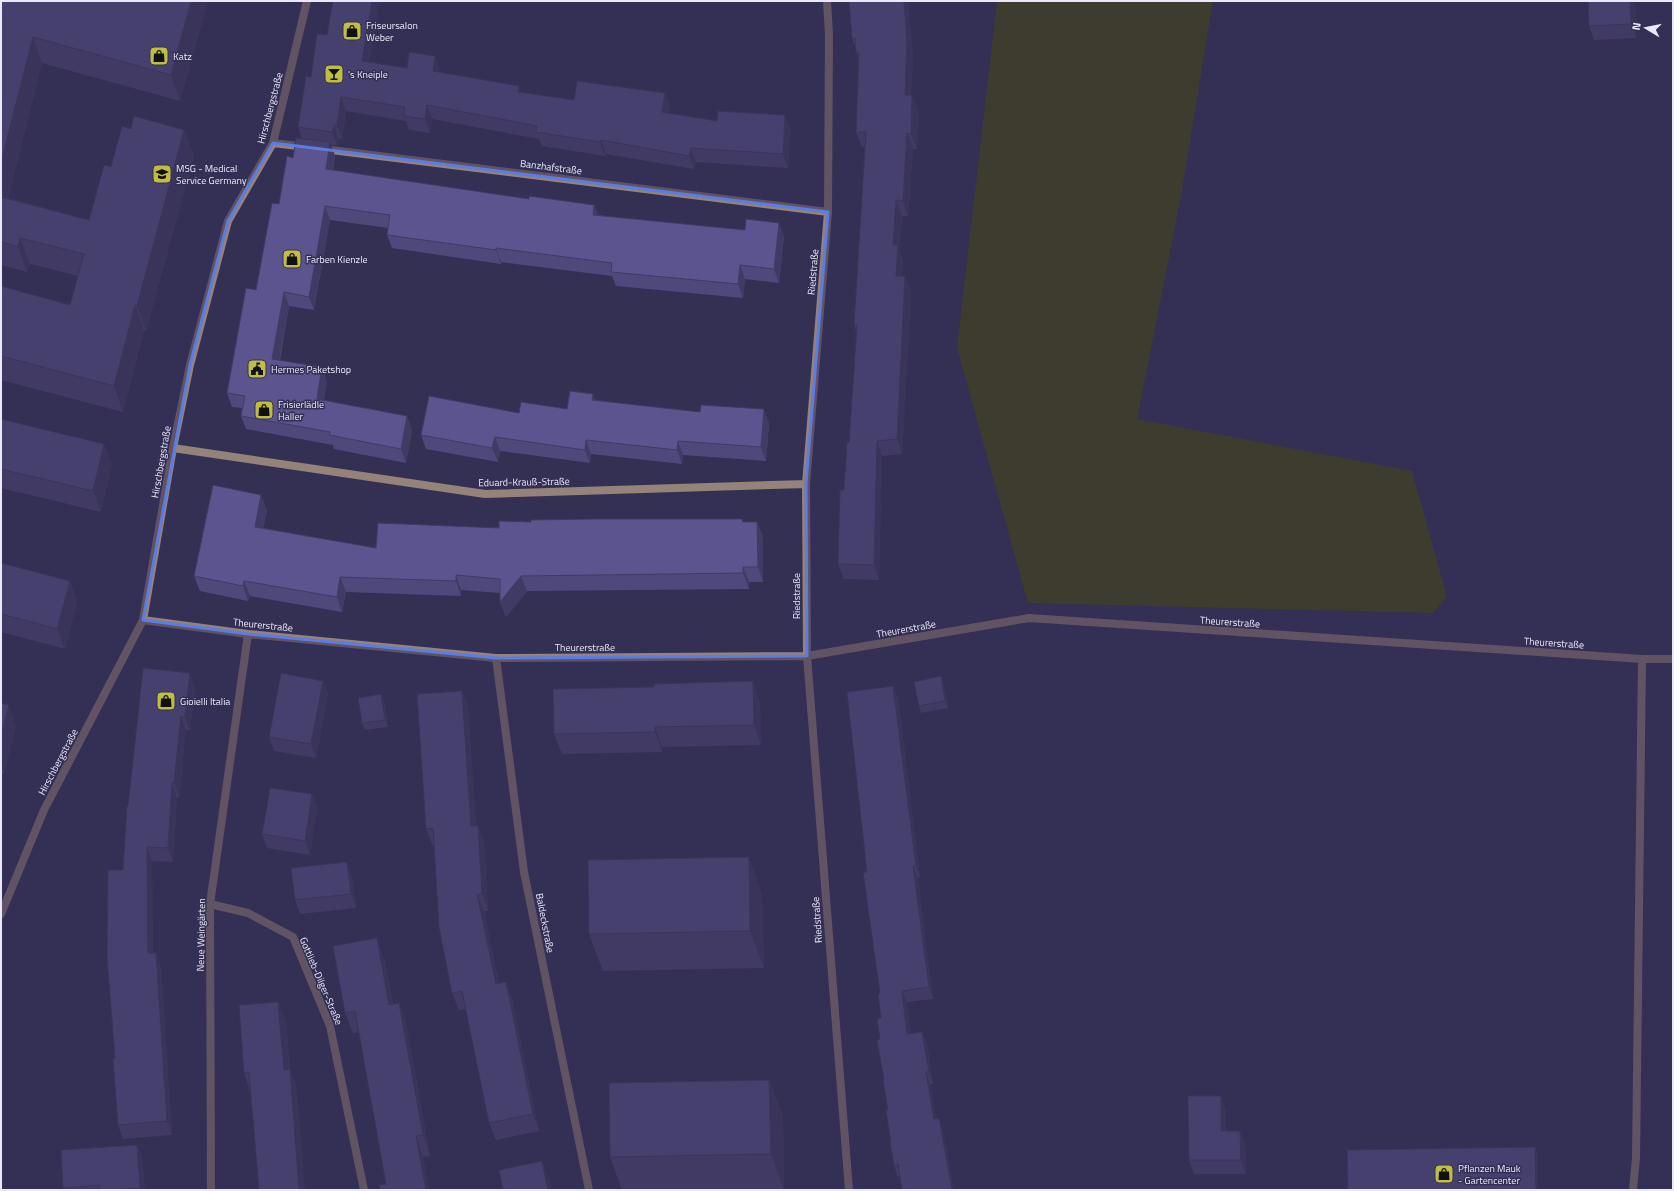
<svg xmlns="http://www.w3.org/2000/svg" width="1674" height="1191" viewBox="0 0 1674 1191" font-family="'Titillium Web',sans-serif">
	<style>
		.green { fill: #4b4a04 }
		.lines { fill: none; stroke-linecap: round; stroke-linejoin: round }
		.lane { stroke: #958278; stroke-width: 8 }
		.street { stroke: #958278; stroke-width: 8 }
		.wall { fill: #4f487b }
		.shaded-wall { fill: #403b64 }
		.building { fill: #5c548f; stroke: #403b64 }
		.marked { fill: none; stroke: #5a7ce3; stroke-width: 3; stroke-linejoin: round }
		.labels { text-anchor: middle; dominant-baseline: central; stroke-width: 3; stroke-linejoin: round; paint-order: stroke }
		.poi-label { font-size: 10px; fill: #eae9fc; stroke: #343054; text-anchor: start }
		.street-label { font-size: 10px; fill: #eae9fc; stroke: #343054 }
	</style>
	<rect width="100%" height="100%" fill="#343054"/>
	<!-- green -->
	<path class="green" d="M997,1H1213L1181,196L1137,419L1412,471L1447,597L1433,613L1028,603L957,348Z"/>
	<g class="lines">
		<!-- lane -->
		<path class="lane" d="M1633,1190L1636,1158L1642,659"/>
		<!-- street -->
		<path class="street" d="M827,1L829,34L828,212L806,484L807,656L849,1190
			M273,143L306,147
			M323,149L828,212
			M173,448L485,494L806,484
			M143,620L248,634L496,658L807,656L1029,618L1642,659H1673
			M496,658L524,872L589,1190
			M210,904L248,913L293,937L330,1026L364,1190
			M1,914L44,810L143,620L173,448L190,365L228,221L273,143L307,1
			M211,1190L210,904L248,634"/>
	</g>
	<!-- wall -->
	<path class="wall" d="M1,1H208L180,101L42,63L8,198L89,220L111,167L131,129L184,130L194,156L146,331H144L123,412L1,380V286L70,305L78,276L30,264L27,272L1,265Z
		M380,1L369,62L407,68L435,56L440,70V72L519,86L521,92L574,100L665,93L670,107L669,113L717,121L785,115L790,129L788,168L696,162L694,169L606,154L605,156L542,146L539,139L432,119L430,133L409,130L406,121L346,111L342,139H339L337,145H331L335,156L333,171L529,199L594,205L598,215L784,237L779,283L745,279L743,298L616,286L612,276L501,262V264L392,248L387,235L388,228L330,220L314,310L289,306L280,360L327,381L324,400L407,416L412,430L406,463L334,449L333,445L246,429L241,416L242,408L232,407L227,393L256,290L279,204L293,158L302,139L298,127L311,77L327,35Z
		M854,1H908L913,57L911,95H912L918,110L917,149H913L908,216H902L899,249L903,261L902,276H905L911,291L902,454L882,456L879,580L844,579L838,564L844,490L849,443L857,334L854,325L865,147H862L856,132L859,60L856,52V49L852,38Z
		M1635,1L1636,38L1594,40L1589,26Z
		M595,400L769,423L766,461L683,455L682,464L591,454L590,463L500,451L498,462L426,449L421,435L519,413L567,409Z
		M1,419L112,464L101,512L1,488Z
		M267,510L263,528L376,548L531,522H757L763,537V582H749V589L527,591L506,617L500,602V593L461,590V596L346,592L342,612L250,596L248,601L200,591L194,576Z
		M1,563L70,581L77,602L65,649L1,632Z
		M190,673L195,687L190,730H186L179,797H177L173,862L152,861L153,953L161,967L172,1135L123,1139L118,1125L115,1059L123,870L128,806Z
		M941,676L943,683L948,708L921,713L919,706Z
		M323,681L328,694L316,758L274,751L269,737Z
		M893,686L898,698L920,877L918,878L933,999L907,1002L910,1034L922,1032L927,1044L933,1084H930L936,1119L943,1130L900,1176L898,1177L894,1165L884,1080L880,1039L881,1018L880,993L867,872Z
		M462,691L468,708L476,826H478L484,843L488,911H484L499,984L506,982L512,999L539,1131L496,1140L489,1123L466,1009L459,1010L452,993L434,846H433L426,829Z
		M384,701L388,727L365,730L362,723Z
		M760,702L761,745L662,747V752L562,754L554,734Z
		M1,703L16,725L4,773H1Z
		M312,794L317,808L310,855L267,848L262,834Z
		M352,876L356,908L300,914L295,900Z
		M762,894L764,968L603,971L589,934Z
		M384,958L393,1004L399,1003L406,1023L430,1156L423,1157L429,1190H380L386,1184L359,1032L353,1033L345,1013Z
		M286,1022L290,1069L297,1089L251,1093L244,1073Z
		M769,1080L783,1117L784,1190H622L610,1157Z
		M1226,1110V1131L1245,1145L1246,1174H1194L1189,1160Z
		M137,1145L142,1158L145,1190H64L63,1188Z"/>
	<!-- shaded-wall -->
	<path class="shaded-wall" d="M191,1H208L180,101L171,75Z
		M372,1H380L367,74L362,61Z
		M904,1H908L913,57L910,110L905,95Z
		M1630,1H1635L1636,38L1631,24Z
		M33,37L42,63L2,220L1,217V162Z
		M435,56L440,70L438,85L433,71Z
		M519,86L524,100L518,92Z
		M665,93L670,107L667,125L662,112Z
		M912,95L918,110L917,149L911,134Z
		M341,97L346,111L342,139L337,125Z
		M427,105L432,119L430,133L425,119Z
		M785,115L790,129L788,168L783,154Z
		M334,125L339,139L337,145L332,132Z
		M184,130L194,156L146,331L137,306Z
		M907,133L913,149L908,216L903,201Z
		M601,140L606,154L605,156L600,142Z
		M330,142L335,156L331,183L326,169Z
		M691,148L696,162L694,169L689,156Z
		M896,200L902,216L899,249L903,261L901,291L896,276L893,245Z
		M594,205L600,218L593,215Z
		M325,206L330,220L314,310L309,297Z
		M779,223L784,237L779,283L774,269Z
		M20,238L30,264L27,272L18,247Z
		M496,248L501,262V264L496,250Z
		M740,265L745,279L743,298L738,284Z
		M905,276L911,291L902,454L897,439Z
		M284,292L289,306L277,372L272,359Z
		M135,305L144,331L123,412L114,386Z
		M322,367L327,381L322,413L317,399Z
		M593,394L598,408L592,400Z
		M764,409L769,423L766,461L761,447Z
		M407,416L412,430L406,463L401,449Z
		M495,437L500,451L498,462L492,448Z
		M586,440L591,454L590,463L585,450Z
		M678,441L683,455L682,464L677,450Z
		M877,441L882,456L879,580L874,565Z
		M104,444L112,464L101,512L93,491Z
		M261,495L267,510L260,542L255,527Z
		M757,522L763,537V582L758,567Z
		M743,567L749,582V589L743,573Z
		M456,575L461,590V596L456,581Z
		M521,576L527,591L506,617L500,602Z
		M340,577L346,592L342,612L337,597Z
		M70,581L77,602L65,649L57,629Z
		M244,581L250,596L248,601L243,586Z
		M190,673L195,687L190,730L185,717Z
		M941,676L943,683L948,708L945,701Z
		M323,681L328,694L316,758L311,744Z
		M753,681L760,702L761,745L754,725Z
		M893,686L898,698L920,877L916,866Z
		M462,691L468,708L477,843L471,826Z
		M381,694L384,701L388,727L385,720Z
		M9,705L16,725L4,773L1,766V735Z
		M181,716L186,730L179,797L174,783Z
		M655,727L662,747V752L655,732Z
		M172,783L177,797L173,862L168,848Z
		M312,794L317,808L310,855L305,841Z
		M478,826L484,843L488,911L482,893Z
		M147,847L152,861L153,967L148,953Z
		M749,857L762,894L764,968L750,931Z
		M347,862L352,876L356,908L351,894Z
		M913,866L918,878L933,999L929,987Z
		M477,894L484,911L502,1001L496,984Z
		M377,938L384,958L396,1025L389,1005Z
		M156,953L161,967L172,1135L167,1121Z
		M506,982L512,999L539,1131L533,1114Z
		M902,991L907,1002L912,1046L907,1034Z
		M278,1002L286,1022L290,1077V1069L297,1089L305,1190H299L284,1070Z
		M399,1003L406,1023L430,1156L423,1135Z
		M922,1032L927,1044L933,1084L929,1072Z
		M926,1072L930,1084L939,1131L934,1119Z
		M769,1080L783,1117L784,1190L771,1154Z
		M1221,1096L1226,1110V1145L1221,1131Z
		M939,1118L943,1130L954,1190H952Z
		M1240,1131L1245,1145L1246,1174L1241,1160Z
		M416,1136L423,1157L429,1190H426Z
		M137,1145L142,1158L145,1190H141L140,1188Z
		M1535,1147L1538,1154V1190H1536Z
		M542,1161L550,1182L552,1190H548Z"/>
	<!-- building -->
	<path class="building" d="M1,1H191L171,75L33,37L1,162Z
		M333,1H372L362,61L407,68L409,52L435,56L433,71L519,86L518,92L574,100L577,81L665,93L662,112L717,121L718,111L785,115L783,154L691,148L689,156L601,140L600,142L536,132L537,126L427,105L425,119L404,116L405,107L341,97L337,125H334L332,132L298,127L306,76L311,77L317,34L327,35Z
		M854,1H904L907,42L905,95H912L911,134L907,133L903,201L896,200L893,245H898L896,276H905L897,439L877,441L874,565L838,564L840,490H844L847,442L849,443L857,325H854L866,132H856L859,52H856L855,38H852L849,2Z
		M1588,1H1630L1631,24L1589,26Z
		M134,116L184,130L137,306L135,305L114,386L1,356V286L70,305L84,254L20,238L18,247L1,242V197L89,220L104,165L111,167L122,126L131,129Z
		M296,138L330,142L326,169L529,199V196L594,205L593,215L745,230L746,219L779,223L774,269L740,265L738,284L611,272L612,263L496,248V250L387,235L390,215L325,206L309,297L284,292L272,359L322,367L317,399L407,416L401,449L329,435L330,432L241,416L245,396L227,393L246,288L256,290L272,203L279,204L287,156L293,158Z
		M570,391L593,394L592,400L700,412L701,405L764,409L761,447L678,441L677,450L586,440L585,450L495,437L492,448L421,435L429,396L519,413L521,402L567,409Z
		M1,419L104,444L93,491L1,469Z
		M213,485L261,495L255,527L376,548L378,523L499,528V521L531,522V520L596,519H742L743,522H757L758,567H743V573L521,576L500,602V579L456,575V581L340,577L337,597L244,581L243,586L194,576Z
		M1,563L70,581L57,629L1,614Z
		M143,668L190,673L185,717L181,716L174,783H172L168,848L147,847L148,953H156L167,1121L118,1125L113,1059H115L107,957L108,870H123L127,806H128Z
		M281,673L323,681L311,744L269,737Z
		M941,676L945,701L919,706L914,682Z
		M753,681L754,725L655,727V732L554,734L553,689L654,687V684Z
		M893,686L916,866H913L929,987L902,991L907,1034L922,1032L929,1072H926L934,1119L939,1118L952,1190H902L898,1164L894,1165L890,1142H891L886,1110H888L883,1080H884L877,1040L880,1039L877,1019L881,1018L878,994L880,993L863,872H867L847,692Z
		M462,691L471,826H478L482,893L477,894L496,984L506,982L533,1114L489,1123L462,991L452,993L439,927L433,828L426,829L417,694Z
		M381,694L385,720L362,723L358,698Z
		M1,703L9,705L1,735Z
		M270,788L312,794L305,841L262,834Z
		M749,857L750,931L589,934L588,860Z
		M347,862L351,894L295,900L291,868Z
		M377,938L389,1005L399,1003L423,1135L416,1136L426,1190H380L379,1185L386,1184L355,1011L345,1013L333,946Z
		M278,1002L284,1070L290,1069L299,1190H259L249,1072L244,1073L239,1005Z
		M769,1080L771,1154L610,1157L609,1083Z
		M1188,1096H1221V1131H1240L1241,1160H1189Z
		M137,1145L140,1188L113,1190H100V1185L63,1188L61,1150Z
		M1535,1147L1536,1190H1348L1347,1150Z
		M542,1161L548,1190H503L499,1170Z"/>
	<!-- marked area -->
	<path d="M0 0H1674V1191H0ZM273,143L828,212L806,484L807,656L496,658L248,634L143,620L190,365L228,221Z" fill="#343054" fill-opacity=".55" fill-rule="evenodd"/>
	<path class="marked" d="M273,143L828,212L806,484L807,656L496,658L248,634L143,620L190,365L228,221Z"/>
	<!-- icons -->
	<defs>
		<g id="shop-square" transform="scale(1)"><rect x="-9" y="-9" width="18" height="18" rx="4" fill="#c0be41" stroke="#343054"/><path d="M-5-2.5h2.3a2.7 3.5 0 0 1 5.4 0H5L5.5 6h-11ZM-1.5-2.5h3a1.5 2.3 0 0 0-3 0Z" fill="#111"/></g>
		<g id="bar-square" transform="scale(1)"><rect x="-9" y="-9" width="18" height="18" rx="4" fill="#c0be41" stroke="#343054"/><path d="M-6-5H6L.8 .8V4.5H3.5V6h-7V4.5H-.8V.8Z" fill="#111"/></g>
		<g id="school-square" transform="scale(1)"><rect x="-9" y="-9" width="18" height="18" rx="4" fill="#c0be41" stroke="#343054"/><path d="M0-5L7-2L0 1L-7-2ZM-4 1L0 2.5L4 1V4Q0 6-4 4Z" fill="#111"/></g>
		<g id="civic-square" transform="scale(1)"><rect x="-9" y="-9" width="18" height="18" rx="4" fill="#c0be41" stroke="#343054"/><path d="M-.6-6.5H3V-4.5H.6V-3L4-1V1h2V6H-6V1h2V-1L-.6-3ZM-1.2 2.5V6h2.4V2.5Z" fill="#111"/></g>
	</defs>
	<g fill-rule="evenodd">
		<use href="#shop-square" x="352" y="31"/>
		<use href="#shop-square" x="159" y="56"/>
		<use href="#bar-square" x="334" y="74"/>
		<use href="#school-square" x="162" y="174"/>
		<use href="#shop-square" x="292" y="259"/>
		<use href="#civic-square" x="257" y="369"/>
		<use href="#shop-square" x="264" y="410"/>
		<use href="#shop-square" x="166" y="701"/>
		<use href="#shop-square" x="1444" y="1174"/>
	</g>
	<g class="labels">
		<!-- poi labels -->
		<g class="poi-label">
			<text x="366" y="25">Friseursalon<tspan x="366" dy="12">Weber</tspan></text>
			<text x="173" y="56">Katz</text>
			<text x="348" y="74">'s Kneiple</text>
			<text x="176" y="168">MSG - Medical<tspan x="176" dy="12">Service Germany</tspan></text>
			<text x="306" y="259">Farben Kienzle</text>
			<text x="271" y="369">Hermes Paketshop</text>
			<text x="278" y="404">Frisierlädle<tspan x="278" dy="12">Haller</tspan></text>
			<text x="180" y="701">Gioielli Italia</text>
			<text x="1458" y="1168">Pflanzen Mauk<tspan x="1458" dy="12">- Gartencenter</tspan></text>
		</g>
		<!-- street labels -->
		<g class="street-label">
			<text transform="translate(270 108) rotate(-75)">Hirschbergstraße</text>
			<text transform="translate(551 167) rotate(7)">Banzhafstraße</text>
			<text transform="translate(813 272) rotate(-85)">Riedstraße</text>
			<text transform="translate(161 462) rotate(-80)">Hirschbergstraße</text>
			<text transform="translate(524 482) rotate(-1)">Eduard-Krauß-Straße</text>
			<text transform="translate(796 596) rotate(-90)">Riedstraße</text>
			<text transform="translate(1230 622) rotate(4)">Theurerstraße</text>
			<text transform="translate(263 625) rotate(6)">Theurerstraße</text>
			<text transform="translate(906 629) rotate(-10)">Theurerstraße</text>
			<text transform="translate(1554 643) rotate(4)">Theurerstraße</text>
			<text x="585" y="647">Theurerstraße</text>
			<text transform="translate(58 762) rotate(-62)">Hirschbergstraße</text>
			<text transform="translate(817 920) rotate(-94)">Riedstraße</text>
			<text transform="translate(545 923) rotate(79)">Baldeckstraße</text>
			<text transform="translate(201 935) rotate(-89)">Neue Weingärten</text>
			<text transform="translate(321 981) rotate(67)">Gottlieb-Dilger-Straße</text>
		</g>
	</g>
	<!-- border -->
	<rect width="1674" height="1191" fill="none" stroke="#eae9fc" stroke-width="4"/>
	<!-- north arrow -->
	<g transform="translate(1646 28) rotate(280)" stroke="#343054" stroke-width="3" paint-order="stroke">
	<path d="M0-3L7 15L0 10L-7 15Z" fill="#eae9fc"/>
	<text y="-6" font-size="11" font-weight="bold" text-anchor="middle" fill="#eae9fc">N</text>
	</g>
</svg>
